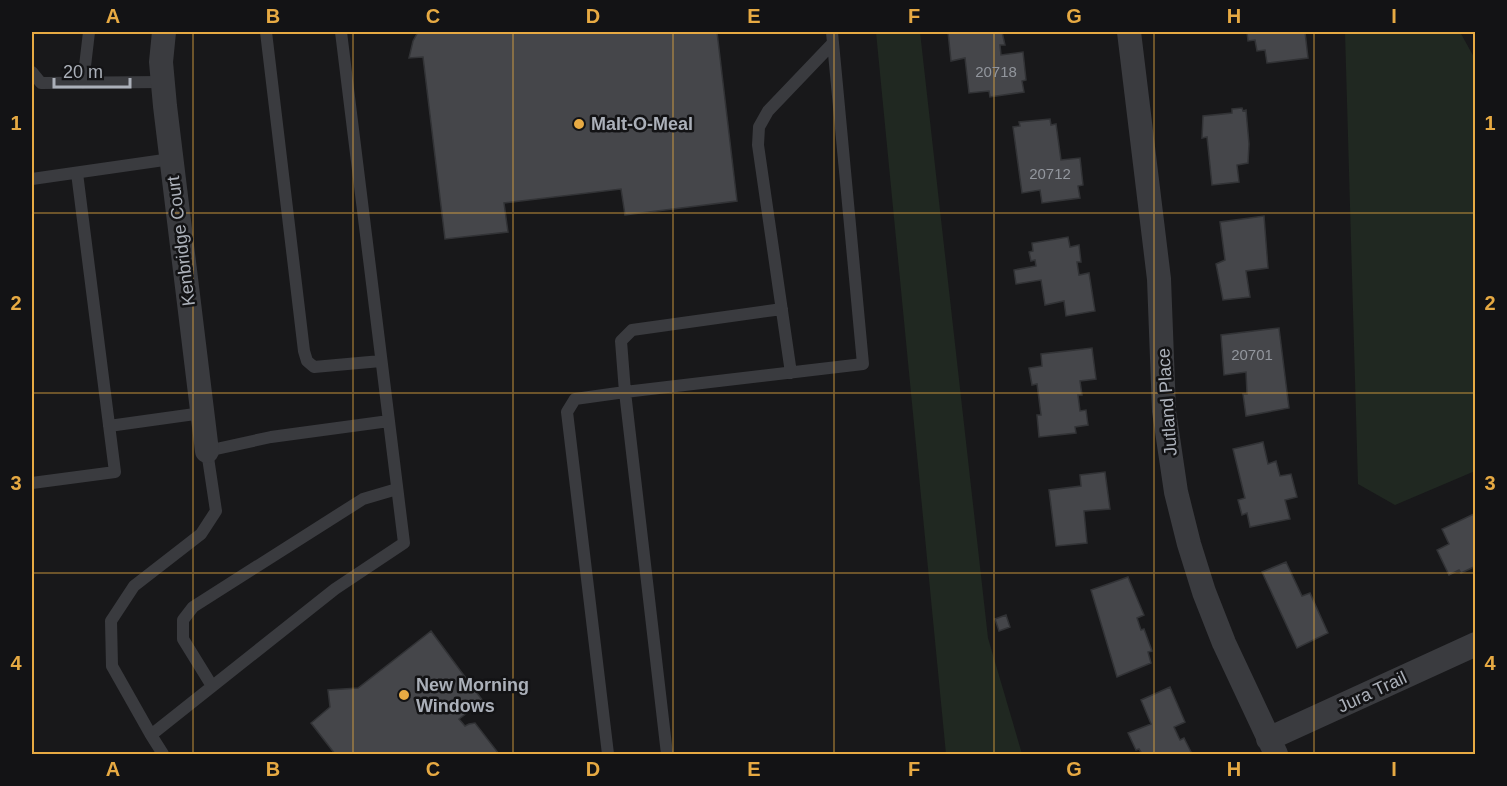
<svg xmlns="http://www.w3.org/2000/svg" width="1507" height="786" viewBox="0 0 1507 786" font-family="Arial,sans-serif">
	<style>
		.green { fill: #202821 }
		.building { fill: #45464a; stroke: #323336; stroke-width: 1.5 }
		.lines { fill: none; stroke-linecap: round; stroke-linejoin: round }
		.lane { stroke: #3a3b3f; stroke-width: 12 }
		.street { stroke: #3a3b3f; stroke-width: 24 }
		.grid { fill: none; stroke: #e7aa43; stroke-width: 1.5; stroke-opacity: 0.55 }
		.poi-dot { fill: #e7aa43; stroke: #131315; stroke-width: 2 }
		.labels { text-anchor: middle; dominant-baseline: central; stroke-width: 5; stroke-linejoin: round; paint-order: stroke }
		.number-label { font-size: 15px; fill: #92969d }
		.poi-label { font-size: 18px; font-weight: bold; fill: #abb0b9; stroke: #131315; text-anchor: start }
		.street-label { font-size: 18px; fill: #abb0b9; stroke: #131315 }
		.neatline { fill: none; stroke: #e7aa43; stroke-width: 2 }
		.grid-label { font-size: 20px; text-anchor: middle; font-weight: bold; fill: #e7aa43 }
	</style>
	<rect width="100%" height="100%" fill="#18181a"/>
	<!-- green -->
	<path class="green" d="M876,32H920L988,638L1022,754H946Z
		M1345,32H1460L1475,59V471L1395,505L1358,484Z"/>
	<!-- building -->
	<path class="building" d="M418,32H717L737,201L625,215L621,189L504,203L508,232L445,239L423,57L409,58L413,41Z
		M948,32H1002L1005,45H1000L1001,55L1023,52L1026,80L1022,81L1024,92L990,97L989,91L969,93L965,58L951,61Z
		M1247,32H1305L1308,58L1267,63L1265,50L1257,51L1255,40L1248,41Z
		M1242,108L1243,111L1246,110L1249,144L1248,163L1237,165L1239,182L1212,185L1207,137L1202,138L1203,116L1232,113V109Z
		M1050,119L1051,125L1056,124L1061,160L1080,158L1083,185L1078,186L1080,198L1042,203L1040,190L1022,193L1013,127L1020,126L1019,122Z
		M1264,216L1268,268L1246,271L1250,297L1223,300L1216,264L1225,260L1220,222Z
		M1068,237L1070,247L1079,245L1081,262H1077L1079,275L1089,273L1095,311L1066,316L1064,301L1045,305L1041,280L1016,284L1014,270L1036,266L1035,260L1031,261L1029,252L1033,251L1032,243Z
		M1279,328L1289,408L1246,416L1243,394H1247L1246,372L1224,375L1221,335Z
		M1092,348L1096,379L1080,381L1082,395H1078L1080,411L1086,410L1088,425L1075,427L1076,433L1039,437L1037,415H1041L1037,384L1032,385L1029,368L1042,366L1041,354Z
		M1263,442L1268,464L1276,461L1280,476L1291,474L1297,497L1285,500L1290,519L1250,527L1247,513L1242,515L1238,500L1245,498L1233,449Z
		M1105,472L1110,509L1084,511L1087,543L1056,546L1049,490L1081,486L1080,475Z
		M1476,513V566L1461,573L1459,570L1449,575L1437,550L1449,544L1442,529Z
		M1286,562L1302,596L1310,593L1328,633L1297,648L1262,572Z
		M1128,577L1144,615L1137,618L1141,630L1144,629L1152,651L1148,652L1151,663L1117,677L1091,590Z
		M1006,615L1010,627L999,631L995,619Z
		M431,631L483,701L459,719L465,726L469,724L475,723L499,754H335L311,723L330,707L328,690L358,688Z
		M1170,687L1185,722L1174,727L1180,740L1184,738L1192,754H1142L1139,749L1136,750L1128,733L1151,724L1141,700Z"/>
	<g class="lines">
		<!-- lane -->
		<path class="lane" d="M266,32L304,351L307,361L314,367L381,361
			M32,72L41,83L163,82
			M83,83L89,32
			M32,179L171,159
			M791,373L758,145L759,127L768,111L833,43
			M109,426L202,413
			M32,483L115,472L77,173
			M212,686L183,639V620L193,607L363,499L397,489
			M151,735L112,666L111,621L134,586L201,534L216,511L207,451L271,437L389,421
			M163,754L151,735L335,589L404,543L341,32
			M608,754L567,412L575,399L625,392L621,341L632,330L782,309
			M667,754L625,392L863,364L832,32"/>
		<!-- street -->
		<path class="street" d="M164,32L161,62L165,106L207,451
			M1129,32L1159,279L1164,411L1176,492L1189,544L1204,592L1224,643L1276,754
			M1268,739L1476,644"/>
	</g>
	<!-- grid -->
	<path class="grid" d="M193,32V754M353,32V754M513,32V754M673,32V754M834,32V754M994,32V754M1154,32V754M1314,32V754M32,213H1476M32,393H1476M32,573H1476"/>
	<!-- markers -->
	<g class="poi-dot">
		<circle cx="579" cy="124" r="6"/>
		<circle cx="404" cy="695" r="6"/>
	</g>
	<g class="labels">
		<!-- number labels -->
		<g class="number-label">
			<text x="996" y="71">20718</text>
			<text x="1050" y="173">20712</text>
			<text x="1252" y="354">20701</text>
		</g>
		<!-- poi labels -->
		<g class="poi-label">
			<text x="591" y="124">Malt-O-Meal</text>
			<text x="416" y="685">New Morning<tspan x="416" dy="21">Windows</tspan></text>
		</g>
		<!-- street labels -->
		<g class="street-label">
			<text transform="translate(181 241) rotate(-97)">Kenbridge Court</text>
			<text transform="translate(1167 402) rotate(-94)">Jutland Place</text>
			<text transform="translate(1372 692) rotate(-25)">Jura Trail</text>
		</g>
	</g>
	<!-- border -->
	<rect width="1507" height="786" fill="none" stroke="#131315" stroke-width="66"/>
	<!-- scale -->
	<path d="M54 78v9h76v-9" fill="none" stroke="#abb0b9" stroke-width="3"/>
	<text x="63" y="78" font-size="18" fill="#abb0b9" stroke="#131315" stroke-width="4.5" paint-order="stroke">20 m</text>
	<rect x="33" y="33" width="1441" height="720" class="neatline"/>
	<g class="grid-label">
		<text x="113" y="23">A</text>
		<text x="273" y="23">B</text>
		<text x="433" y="23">C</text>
		<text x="593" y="23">D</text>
		<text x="754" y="23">E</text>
		<text x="914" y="23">F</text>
		<text x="1074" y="23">G</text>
		<text x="1234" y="23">H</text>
		<text x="1394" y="23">I</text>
		<text x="16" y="130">1</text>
		<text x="1490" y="130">1</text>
		<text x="16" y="310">2</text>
		<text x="1490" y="310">2</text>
		<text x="16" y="490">3</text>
		<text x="1490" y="490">3</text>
		<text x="16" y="670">4</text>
		<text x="1490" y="670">4</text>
		<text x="113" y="776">A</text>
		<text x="273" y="776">B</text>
		<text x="433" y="776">C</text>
		<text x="593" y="776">D</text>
		<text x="754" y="776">E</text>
		<text x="914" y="776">F</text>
		<text x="1074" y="776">G</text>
		<text x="1234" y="776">H</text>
		<text x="1394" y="776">I</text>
	</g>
</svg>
